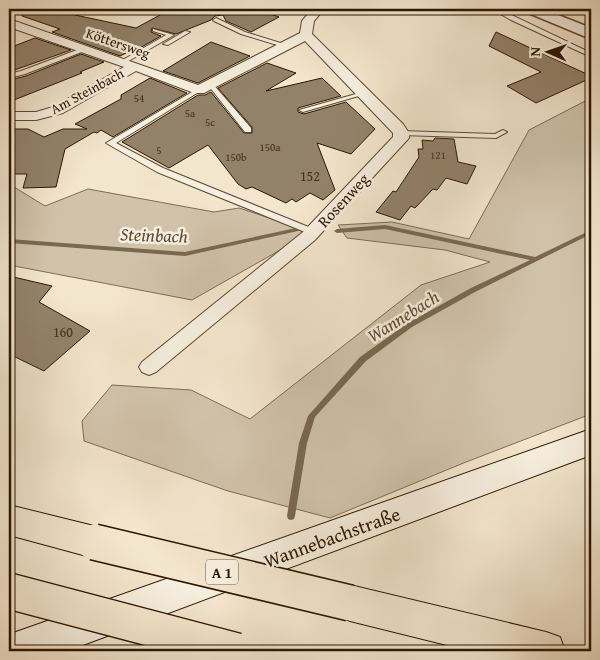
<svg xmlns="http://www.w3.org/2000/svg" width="600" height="660" viewBox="0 0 600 660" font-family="'Gentium Book Plus',serif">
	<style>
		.green { fill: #d1c3ab; stroke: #7e6c56 }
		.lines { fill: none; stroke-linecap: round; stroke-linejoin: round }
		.stream { fill: #7a6852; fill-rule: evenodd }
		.building { fill: #93826b; stroke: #2b1600 }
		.service-casing { stroke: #5d4a34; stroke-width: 2 }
		.minor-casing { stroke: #5d4a34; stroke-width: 2 }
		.tertiary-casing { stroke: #5d4a34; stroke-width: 3 }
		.secondary-casing { stroke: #2b1600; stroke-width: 2 }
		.motorway-casing { stroke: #2b1600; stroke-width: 2 }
		.service { fill: #f7efdf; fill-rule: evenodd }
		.minor { fill: #f7efdf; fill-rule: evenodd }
		.tertiary { fill: #f7efdf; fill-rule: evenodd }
		.secondary { fill: #f7efdf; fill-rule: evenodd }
		.motorway { fill: #f3e6ce; fill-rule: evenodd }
		.motorway-bridge-casing { stroke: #2b1600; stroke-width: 38; stroke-linecap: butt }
		.motorway-bridge { stroke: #f3e6ce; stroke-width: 35 }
		.labels { text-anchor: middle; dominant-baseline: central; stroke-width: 5; stroke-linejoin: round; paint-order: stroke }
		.far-number-label { font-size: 11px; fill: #45311b }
		.far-street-label { font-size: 14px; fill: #2b1600; stroke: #f7efdf }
		.number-label { font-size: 14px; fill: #45311b }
		.shield { fill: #f7efdf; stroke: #685743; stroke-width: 1 }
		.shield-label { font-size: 15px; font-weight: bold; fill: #2b1600 }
		.street-label { font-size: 16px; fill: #2b1600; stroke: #f7efdf }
		.water-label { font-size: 18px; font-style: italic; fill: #604d36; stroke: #f7efdf }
		.near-street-label { font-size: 19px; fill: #2b1600; stroke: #f7efdf }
	</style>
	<rect width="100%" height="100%" fill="#f3e6ce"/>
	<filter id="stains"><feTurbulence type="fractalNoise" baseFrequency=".004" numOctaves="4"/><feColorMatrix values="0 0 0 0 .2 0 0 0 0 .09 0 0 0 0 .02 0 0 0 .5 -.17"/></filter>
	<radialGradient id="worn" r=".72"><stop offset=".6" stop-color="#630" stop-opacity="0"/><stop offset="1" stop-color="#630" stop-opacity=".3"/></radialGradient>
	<!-- green -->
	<path class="green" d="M591,98V414L466,462L330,518L228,491L84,441L82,421L112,385L191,390L250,419L421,285L490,262L445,250L347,238L338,225L392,222L469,239L529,130Z
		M9,184L45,206L88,189L214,212L239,208L312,232L192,300L9,265Z"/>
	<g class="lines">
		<!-- stream -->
		<path class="stream" d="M385,225L535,257L589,231L591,230V234L475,292L412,327L366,361L315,417L307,443L295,516L294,519L291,520L288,519L287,516L299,443L308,416L360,357L408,323L471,288L530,260L385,229L337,233L334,231L337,229Z
			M296,228L298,229L299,230L298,231L185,256L9,243V239L185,252Z"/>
	</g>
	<!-- building -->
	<path class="building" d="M24,9H47L136,28L171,9H257L279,17L251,32L226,21L223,15L215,16L211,20L176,34L152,28L151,32L161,36L131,53L128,52L120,56L52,32L60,29L22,16Z
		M496,32L591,76V78L536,103L507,86L541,72L489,46Z
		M35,38L71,50L9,72V48Z
		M211,42L250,56L198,83L163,71Z
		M81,54L104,62L80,72L82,73L9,102V80L26,76Z
		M267,63L296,73L266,91L322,78L341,96L298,108V112L304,114L346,102L375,129L351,154L317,143L335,190L323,200L310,193L296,202L292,199L286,203L252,187L246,189L238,184L208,145L169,168L122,142L198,95H205L211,92L244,133H252V127L218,88Z
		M150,78L187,93L113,137L101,130L97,133L94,132L65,149L56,187L23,188L27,174H9V129H28L44,137L63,129H87L75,124L121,99V95Z
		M435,138L454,139L458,162L476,166L467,184L446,178L437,190L433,189L415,208L411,206L400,220L376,212L393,191L396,192L419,157L418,149H423L422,140L433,141Z
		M9,276L52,286L39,302L90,331L44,371L9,354Z"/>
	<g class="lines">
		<!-- service casing -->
		<g class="service-casing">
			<path id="service" d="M492,9H499L591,53V57L511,20Z
				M216,18L245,32L287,45L284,47L241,34L214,21L213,20Z
				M153,29L174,35L125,63H121V61L166,35L153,31Z
				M185,31L190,32L168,45L163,44Z
				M85,47L87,48V50L25,74L9,78V74L21,71Z
				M208,83H212L251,128V132H245L208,85Z
				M197,89L202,90L116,143L163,168L316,230L317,232L316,234H310L157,172L106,143Z
				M363,92L369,93L303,112L299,110Z
				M503,130L507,132L496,138L401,135L397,133L401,131L495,134Z"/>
		</g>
		<!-- minor casing -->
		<g class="minor-casing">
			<path id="minor" d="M312,9H324L314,21L312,34L403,124L409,133V138L315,240L156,372L149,375L142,372L139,367L142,362L303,232L393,137V133L305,41L204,93H194L136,71L63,113L36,120H9V112H36L53,107L124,67L9,27V19L198,85L300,33L302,21Z"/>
		</g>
		<!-- tertiary casing -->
		<g class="tertiary-casing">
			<path id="tertiary" d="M524,9H543L591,28V39L526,12Z"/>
		</g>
		<!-- secondary casing -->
		<g class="secondary-casing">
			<path id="secondary" d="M591,429V455L67,651H9V635L16,632Z"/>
		</g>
		<!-- motorway casing -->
		<g class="motorway-casing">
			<path id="motorway" d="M9,505L94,526L106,531L111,542L106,553L94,558L9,535Z
				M350,585L546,632L560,637L565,651H471L350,621L337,615L332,603L337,591Z"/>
		</g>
		<!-- service -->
		<use href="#service" class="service"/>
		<!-- minor -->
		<use href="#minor" class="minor"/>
		<!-- tertiary -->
		<use href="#tertiary" class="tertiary"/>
		<!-- secondary -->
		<use href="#secondary" class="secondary"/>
		<!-- motorway -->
		<use href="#motorway" class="motorway"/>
		<!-- motorway-bridge casing -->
		<g class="motorway-bridge-casing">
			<path id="motorway-bridge" d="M94,542L350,603
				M9,591L237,651"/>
		</g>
		<!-- motorway-bridge -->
		<use href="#motorway-bridge" class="motorway-bridge"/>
	</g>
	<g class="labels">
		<!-- far-number labels -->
		<g class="far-number-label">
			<text x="139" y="98">54</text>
			<text x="190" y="113">5a</text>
			<text x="210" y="122">5c</text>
			<text x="270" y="147">150a</text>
			<text x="159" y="150">5</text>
			<text x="438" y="155">121</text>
			<text x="236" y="157">150b</text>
		</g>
		<!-- far-street labels -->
		<g class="far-street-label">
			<text transform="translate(118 43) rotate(19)">Köttersweg</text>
			<text transform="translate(87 91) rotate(-28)">Am Steinbach</text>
		</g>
		<!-- number labels -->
		<g class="number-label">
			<text x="310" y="176">152</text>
			<text x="63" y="332">160</text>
		</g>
		<!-- shield labels -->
		<rect class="shield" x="206" y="559.5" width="32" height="25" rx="4"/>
		<g class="shield-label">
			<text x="222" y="572">A 1</text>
		</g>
		<!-- street labels -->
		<g class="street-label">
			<text transform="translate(343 200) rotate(-47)">Rosenweg</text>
		</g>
		<!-- water labels -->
		<g class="water-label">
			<text transform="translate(154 235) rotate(2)">Steinbach</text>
			<text transform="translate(403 316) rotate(-32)">Wannebach</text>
		</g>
		<!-- near-street labels -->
		<g class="near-street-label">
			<text transform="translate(332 537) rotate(-20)">Wannebachstraße</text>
		</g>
	</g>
	<!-- margin -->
	<rect width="600" height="660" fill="none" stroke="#f3e6ce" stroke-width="30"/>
	<rect x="10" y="10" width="580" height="640" fill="none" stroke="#2b1600" stroke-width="2.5"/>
	<rect x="15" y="15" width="570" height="630" fill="none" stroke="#2b1600"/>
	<!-- north arrow -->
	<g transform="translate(548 52) rotate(272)" stroke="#f7efdf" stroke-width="4" paint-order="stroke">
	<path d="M0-4L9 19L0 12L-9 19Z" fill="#2b1600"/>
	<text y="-8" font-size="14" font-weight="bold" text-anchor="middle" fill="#2b1600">N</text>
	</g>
	<rect width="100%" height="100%" filter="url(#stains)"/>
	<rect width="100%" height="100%" fill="url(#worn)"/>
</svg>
